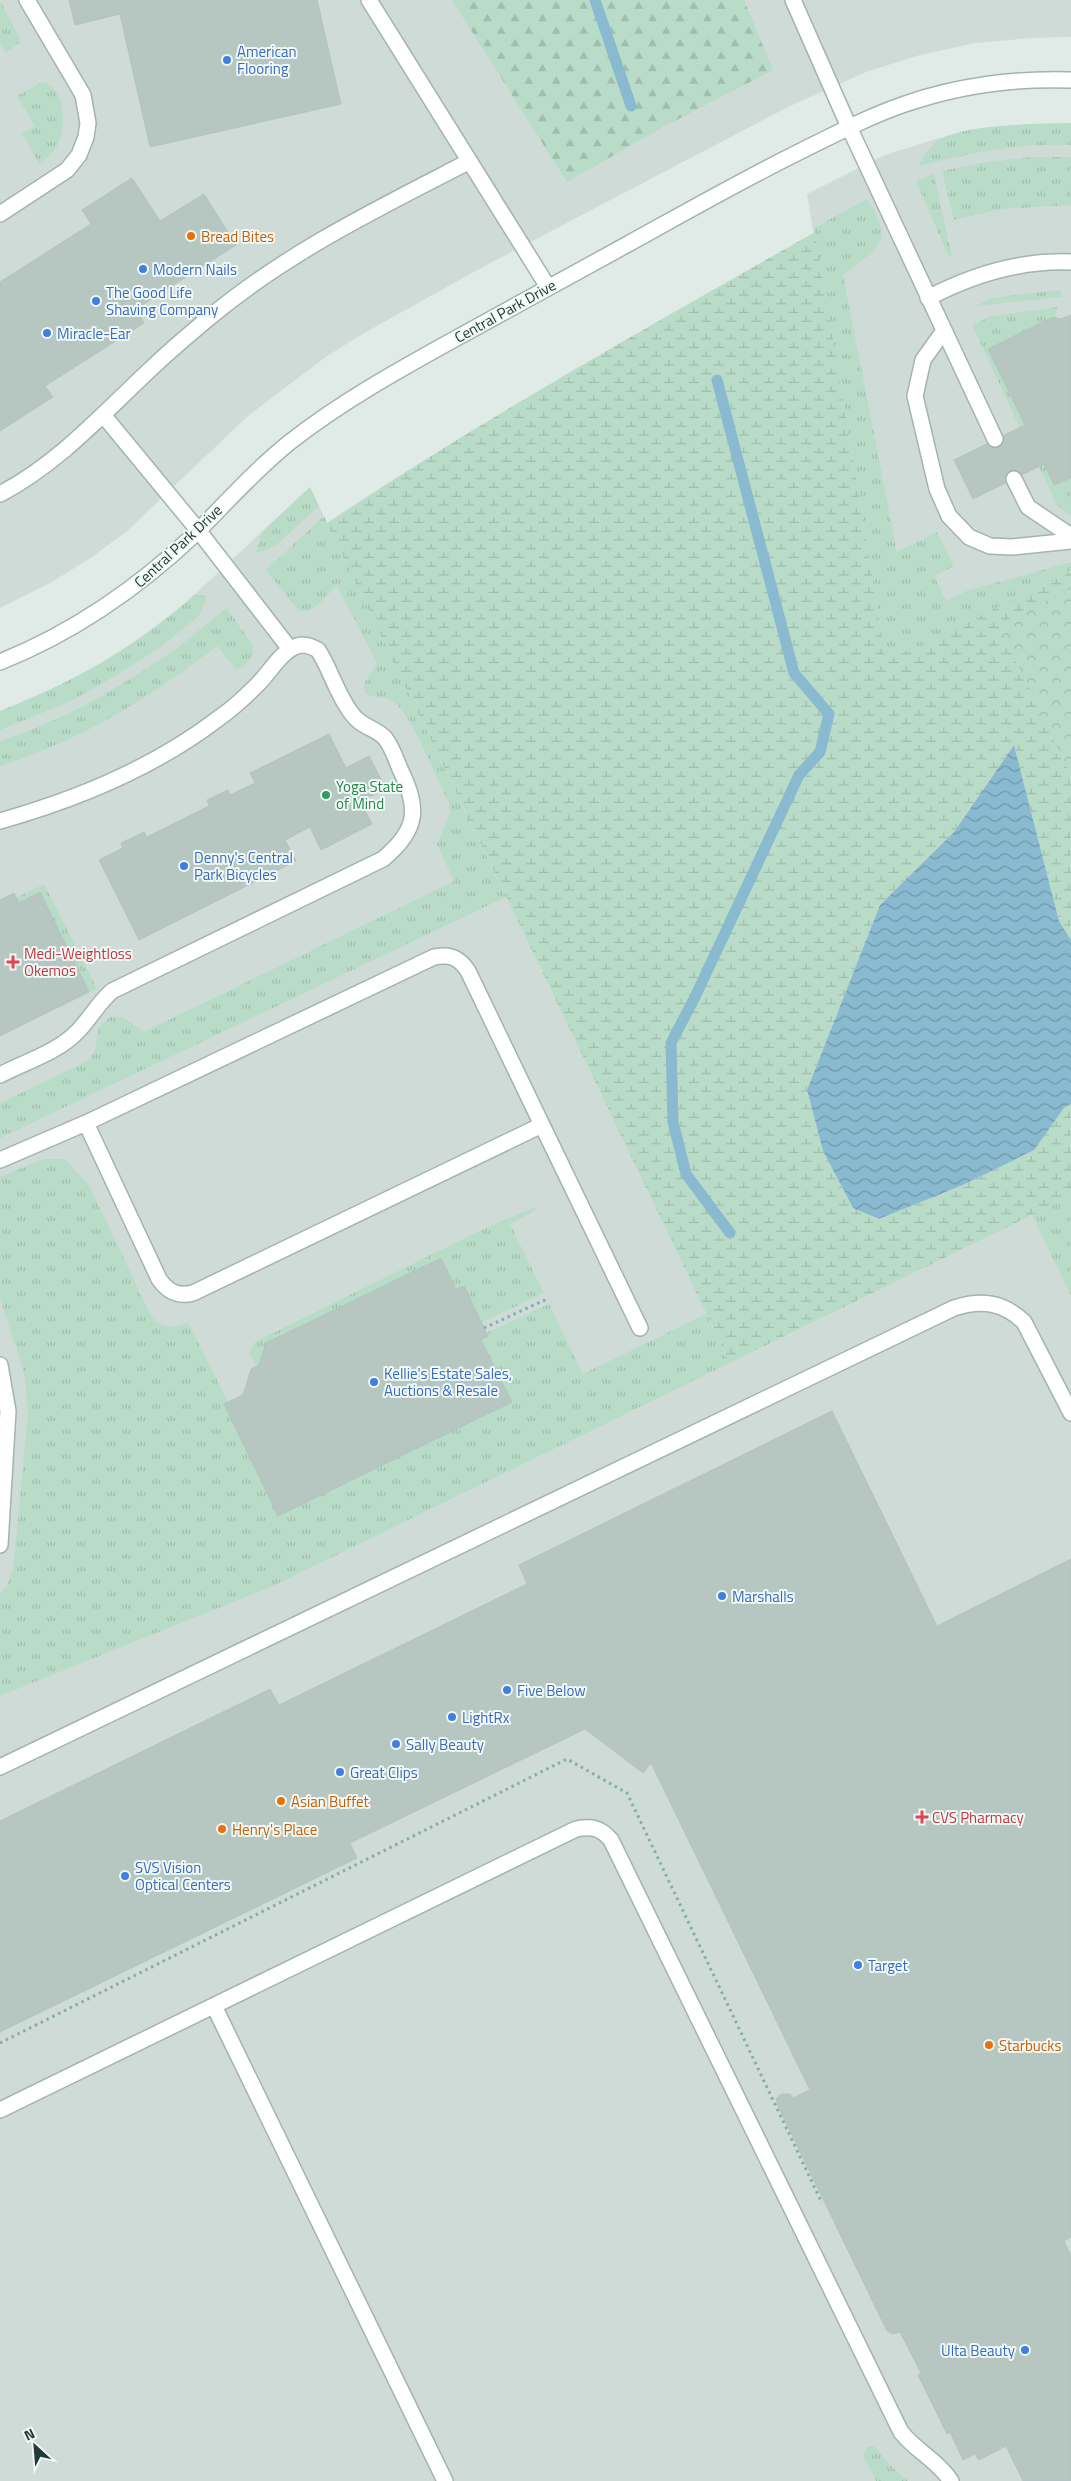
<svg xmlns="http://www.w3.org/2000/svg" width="1071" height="2481" viewBox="0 0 1071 2481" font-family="'Titillium Web',sans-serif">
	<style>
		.built { fill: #cfdbd7 }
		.grass { fill: url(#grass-tufts) }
		.forest { fill: url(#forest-firs) }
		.wetland { fill: url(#wetland-marsh) }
		.park { fill: url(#park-crowns) }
		.water { fill: url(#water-waves) }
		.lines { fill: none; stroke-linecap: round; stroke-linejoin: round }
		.stream { stroke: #89bad0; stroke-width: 11 }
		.building { fill: #b6c6c1; stroke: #b3c4c0 }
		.service-casing { stroke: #a3b3b0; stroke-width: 18 }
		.tertiary-casing { stroke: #a3b3b0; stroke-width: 18 }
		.path { stroke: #81aea7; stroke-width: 3; stroke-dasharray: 2.5 4; stroke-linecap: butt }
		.service { stroke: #fff; stroke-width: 15 }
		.tertiary { stroke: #fff; stroke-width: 15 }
		.shop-dot { fill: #3f7fe0; stroke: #f1f8f5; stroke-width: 2 }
		.food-dot { fill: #e8710a; stroke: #f1f8f5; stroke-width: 2 }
		.leisure-dot { fill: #2e9e5b; stroke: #f1f8f5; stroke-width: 2 }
		.health-dot { fill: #e0444e; stroke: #f1f8f5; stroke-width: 2 }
		.labels { text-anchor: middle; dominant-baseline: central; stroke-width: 4; stroke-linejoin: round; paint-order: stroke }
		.shop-label { font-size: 15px; fill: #366cbe; stroke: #f1f8f5; text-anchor: start }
		.food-label { font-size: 15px; fill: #c56008; stroke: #f1f8f5; text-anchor: start }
		.street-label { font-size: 15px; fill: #213b38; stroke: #f1f8f5 }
		.leisure-label { font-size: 15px; fill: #27864d; stroke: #f1f8f5; text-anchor: start }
		.health-label { font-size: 15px; fill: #be3a42; stroke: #f1f8f5; text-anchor: start }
	</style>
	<defs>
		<pattern id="grass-tufts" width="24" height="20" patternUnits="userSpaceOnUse" patternTransform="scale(1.25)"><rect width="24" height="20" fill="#b9dcc8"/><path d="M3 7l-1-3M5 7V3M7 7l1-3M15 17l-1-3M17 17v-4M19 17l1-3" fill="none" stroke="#9fbead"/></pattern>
		<pattern id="forest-firs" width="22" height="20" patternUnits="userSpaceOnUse" patternTransform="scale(1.25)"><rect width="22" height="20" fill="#b9dcc8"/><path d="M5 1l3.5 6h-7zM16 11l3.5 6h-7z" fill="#9fbead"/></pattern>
		<pattern id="wetland-marsh" width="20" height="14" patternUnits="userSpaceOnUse" patternTransform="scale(1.25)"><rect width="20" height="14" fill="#b9dcc8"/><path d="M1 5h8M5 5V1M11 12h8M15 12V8" fill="none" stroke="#9fbead"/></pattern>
		<pattern id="park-crowns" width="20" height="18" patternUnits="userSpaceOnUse" patternTransform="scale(1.25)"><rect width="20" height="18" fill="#b9dcc8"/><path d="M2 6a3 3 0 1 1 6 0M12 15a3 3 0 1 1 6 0" fill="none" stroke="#9fbead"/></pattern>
		<pattern id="water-waves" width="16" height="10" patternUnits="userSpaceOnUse" patternTransform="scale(1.25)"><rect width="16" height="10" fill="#89bad0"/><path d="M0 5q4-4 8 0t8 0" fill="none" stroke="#7098aa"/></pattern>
	</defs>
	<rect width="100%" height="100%" fill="#e0ebe8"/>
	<!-- built -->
	<path class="built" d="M0,0H1071V37L1031,38L975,43L920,55L866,72L788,107L481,268L366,332L327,356L249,415L126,532L89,559L50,583L0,608Z
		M1071,123V572L886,662L807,194L885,155L936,139L982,129L1027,124Z
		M310,487L730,1363L1071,1196V2481H0V711L42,694L91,670L137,640L181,607Z"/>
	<!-- grass -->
	<path class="grass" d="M0,1L20,38L19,43L6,53L0,42Z
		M42,82C65,87 67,125 58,144C54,152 47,158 40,165L22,134L35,126L17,96Z
		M1071,123V145C1019,143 969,153 919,166C922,155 933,142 944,137C976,124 1035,124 1071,123Z
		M1032,157H1071V205L1003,209L954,220L942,171L987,162Z
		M934,174L952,257L948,255L918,186L917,180Z
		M867,199C897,243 877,248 843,275L897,552L937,532L954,566L934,576L946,601L966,591L1071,562V572L886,662L814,228Z
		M1060,290L1062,297L976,306L991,298Z
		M1057,307L1055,318L988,349L1025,425L1020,428L972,325L992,316Z
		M1044,464L1054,485L1071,478V516L1057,505L1039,467Z
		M310,487L319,506L274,547L256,553L262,532Z
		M324,516L506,897L0,1138V1103L89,1060L96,1047L98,1028L110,1017H123L144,1032L454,881L437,844L450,813L449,804C438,781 412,715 394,702C385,696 373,699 365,693L364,684L377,663L337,586C325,595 314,617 298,610L266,570Z
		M194,595L207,596L199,616L159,648L115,676L71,701L0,730V711C71,683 137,647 194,595Z
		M227,608L253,646V654L244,667L236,669L217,646C151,697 80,741 0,766V741C59,722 116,690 167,655C188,641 206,623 227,608Z
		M44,884L97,989L89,992L40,892L19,903L16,898Z
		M44,1159H65L89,1185L151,1316C161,1329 174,1329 188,1322L228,1402L224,1404L511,1402L481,1340L488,1336L486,1333L549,1304L583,1374L706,1314L730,1363L273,1586L0,1696V1594L7,1586L13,1570L28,1413L24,1373L0,1298V1177Z
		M1071,1196V1296L1032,1215Z
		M538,1206L534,1211L510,1224L544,1293L481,1323L464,1286L456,1289L441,1258L266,1343L259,1365L256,1366L249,1353L255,1342L483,1229Z
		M874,2446L890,2465L908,2481H876L863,2456L867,2447Z"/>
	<!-- forest -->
	<path class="forest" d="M452,0H744L773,70L667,125L567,182Z"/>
	<!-- wetland -->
	<path class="wetland" d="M815,232L886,661L1071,572V940L1059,921L1014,745L954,832L880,905L807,1090L823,1151L853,1208L879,1219L963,1185L1033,1150L1064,1108L1071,1104V1196L730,1363L327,523C484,418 650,326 815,232Z"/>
	<!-- park -->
	<path class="park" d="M1071,589V776L998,624Z"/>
	<!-- water -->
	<path class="water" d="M1014,745L1059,921L1071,940V1104L1064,1108L1034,1150L963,1185L879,1219L853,1208L823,1151L807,1090L880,905L954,832Z"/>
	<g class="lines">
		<!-- stream -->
		<path class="stream" d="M595,0L631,106
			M717,380L794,673L829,714L820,752L799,775L695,997L671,1043L673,1122L686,1174L730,1233"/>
	</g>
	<!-- building -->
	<path class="building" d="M69,0H317L341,104L150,147L120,14L75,25Z
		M132,178L160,221L204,194L236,245L136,309L144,323L45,386L53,397L0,431V282L91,224L82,210Z
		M1071,315V478L1054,485L1044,464L973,499L954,460L1025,425L988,349L1053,317L1061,319Z
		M329,734L346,768L369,756L386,789L360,801L372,824L321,850L310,827L285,840L296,861L139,940L99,860L123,848L121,843L144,832L147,837L209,806L207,800L228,790L230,795L255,783L250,773Z
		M40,892L89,992L0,1036V900L14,893L19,903Z
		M441,1258L456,1289L464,1286L488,1336L481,1340L512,1402L278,1516L224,1404L243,1395L251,1369L259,1365L266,1343Z
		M832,1411L937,1626L1071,1559V2237L1064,2241L1071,2256V2481H1023L1006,2446L979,2460L975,2454L963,2460L950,2432L947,2434L918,2375L921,2373L900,2332L893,2334L887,2331L778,2106L776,2099L781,2094H790L793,2098L810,2090L651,1763L643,1773L585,1729L350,1843L357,1858L0,2032V1821L270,1689L279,1705L527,1584L519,1565Z"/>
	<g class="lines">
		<!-- service casing -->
		<g class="service-casing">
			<path id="service" d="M369,0L548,287
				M793,0L849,127L995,439
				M0,214L67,170L79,155L86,137L88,123L83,95L27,0
				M928,298C972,275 1021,260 1071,262
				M943,332L923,360L915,396L937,489L949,516L969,537L990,546L1012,547L1071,541
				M104,416L198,530L290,649
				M1014,479L1028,507L1071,536
				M0,494C61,462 106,410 156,364C173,348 192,332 210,317C288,252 379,208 468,162
				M0,821C78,799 154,768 219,718C232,709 245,697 256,686C269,674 280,652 297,646C304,643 311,646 318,650C331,670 337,695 352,714C361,727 376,728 385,738C392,747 396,759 400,769C419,808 419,829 383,859L112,991C98,1003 90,1019 77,1032C58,1052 25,1062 0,1075
				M86,1123L434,957C449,954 459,957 468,971L542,1125
				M0,1160L86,1123L159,1279C168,1292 178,1297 193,1293L542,1125L640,1328
				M0,1365L8,1411L0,1545
				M0,1767L954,1308C981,1299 1003,1302 1024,1322L1071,1413
				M214,2006L445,2481
				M0,2110L576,1829C592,1826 601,1828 611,1840L901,2432C916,2451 938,2461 951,2481"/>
		</g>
		<!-- tertiary casing -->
		<g class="tertiary-casing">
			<path id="tertiary" d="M0,662C75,632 138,588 196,533C227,502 255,470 290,442C341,402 397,371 453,340C511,308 569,276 628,244C686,212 744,179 803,150C837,133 870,116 905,104C957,86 1016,78 1071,80"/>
		</g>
		<!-- path -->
		<path class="path" d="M484,1328L547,1299
			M0,2043L567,1759L627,1793L822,2203"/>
		<!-- service -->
		<use href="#service" class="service"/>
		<!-- tertiary -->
		<use href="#tertiary" class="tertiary"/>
	</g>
	<!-- markers -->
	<g class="shop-dot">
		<circle cx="227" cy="60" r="5"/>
		<circle cx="143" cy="269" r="5"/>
		<circle cx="96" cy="301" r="5"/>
		<circle cx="47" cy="333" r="5"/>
		<circle cx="184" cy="866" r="5"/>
		<circle cx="374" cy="1382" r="5"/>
		<circle cx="722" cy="1596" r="5"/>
		<circle cx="507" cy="1690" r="5"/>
		<circle cx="452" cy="1717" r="5"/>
		<circle cx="396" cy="1744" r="5"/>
		<circle cx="340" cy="1772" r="5"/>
		<circle cx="125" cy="1876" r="5"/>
		<circle cx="858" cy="1965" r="5"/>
		<circle cx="1025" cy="2350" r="5"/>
	</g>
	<g class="food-dot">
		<circle cx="191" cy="236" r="5"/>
		<circle cx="281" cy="1801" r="5"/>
		<circle cx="222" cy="1829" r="5"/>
		<circle cx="989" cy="2045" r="5"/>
	</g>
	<circle class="leisure-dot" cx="326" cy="795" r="5"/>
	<g class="health-dot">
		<path d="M10.5 954.5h5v5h5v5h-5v5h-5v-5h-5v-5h5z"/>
		<path d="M919.5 1809.5h5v5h5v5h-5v5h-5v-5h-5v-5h5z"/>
	</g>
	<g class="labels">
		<!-- shop labels -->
		<g class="shop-label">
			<text x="237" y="51">American<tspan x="237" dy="17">Flooring</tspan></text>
			<text x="153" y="269">Modern Nails</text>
			<text x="106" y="292">The Good Life<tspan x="106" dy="17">Shaving Company</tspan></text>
			<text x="57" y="333">Miracle-Ear</text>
			<text x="194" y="857">Denny's Central<tspan x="194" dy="17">Park Bicycles</tspan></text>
			<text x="384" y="1373">Kellie's Estate Sales,<tspan x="384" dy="17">Auctions &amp; Resale</tspan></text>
			<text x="732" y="1596">Marshalls</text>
			<text x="517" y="1690">Five Below</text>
			<text x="462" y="1717">LightRx</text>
			<text x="406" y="1744">Sally Beauty</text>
			<text x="350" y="1772">Great Clips</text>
			<text x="135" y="1867">SVS Vision<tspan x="135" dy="17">Optical Centers</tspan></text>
			<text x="868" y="1965">Target</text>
			<text x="1015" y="2350" text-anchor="end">Ulta Beauty</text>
		</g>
		<!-- food labels -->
		<g class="food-label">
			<text x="201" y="236">Bread Bites</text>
			<text x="291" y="1801">Asian Buffet</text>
			<text x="232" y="1829">Henry's Place</text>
			<text x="999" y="2045">Starbucks</text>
		</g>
		<!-- street labels -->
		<g class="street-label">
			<text transform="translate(505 311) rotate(-29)">Central Park Drive</text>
			<text transform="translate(178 546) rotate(-43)">Central Park Drive</text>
		</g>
		<!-- leisure labels -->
		<g class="leisure-label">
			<text x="336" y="786">Yoga State<tspan x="336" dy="17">of Mind</tspan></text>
		</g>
		<!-- health labels -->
		<g class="health-label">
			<text x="24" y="953">Medi-Weightloss<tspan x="24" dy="17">Okemos</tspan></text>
			<text x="932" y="1817">CVS Pharmacy</text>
		</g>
	</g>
	<!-- north arrow -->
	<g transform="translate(35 2446) rotate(334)" stroke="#f1f8f5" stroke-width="4" paint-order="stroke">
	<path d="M0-4L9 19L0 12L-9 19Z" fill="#213b38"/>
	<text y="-8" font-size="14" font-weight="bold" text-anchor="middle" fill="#213b38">N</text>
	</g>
</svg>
